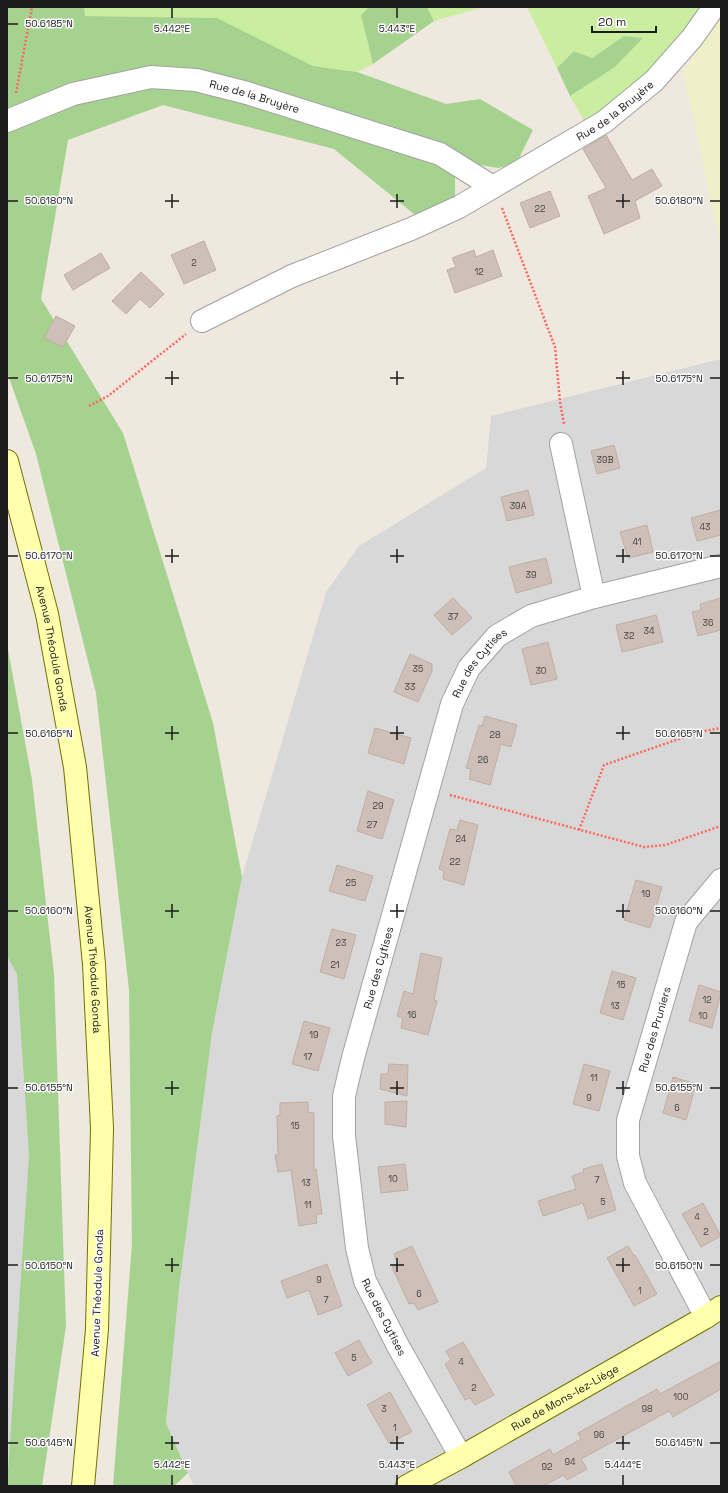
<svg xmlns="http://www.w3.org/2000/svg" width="728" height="1493" viewBox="0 0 728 1493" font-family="'Space Grotesk',sans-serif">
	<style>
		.residential { fill: #d9d8d8 }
		.farmland { fill: #efefc8 }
		.grass { fill: #caee9f }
		.forest { fill: #a6d28f }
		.building { fill: #cec0b8; stroke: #c1ada0 }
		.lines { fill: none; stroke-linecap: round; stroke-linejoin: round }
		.street-casing { stroke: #a2a2a2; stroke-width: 24 }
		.secondary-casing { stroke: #6e7400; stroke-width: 24 }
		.path { stroke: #ff675f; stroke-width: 2.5; stroke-dasharray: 2 2; stroke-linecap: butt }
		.street { stroke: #fff; stroke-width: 22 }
		.secondary { stroke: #ffffac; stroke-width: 22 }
		.ticks { fill: none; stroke: #1b1b1b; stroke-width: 1.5 }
		.labels { text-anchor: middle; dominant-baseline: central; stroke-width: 3; stroke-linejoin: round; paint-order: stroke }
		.number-label { font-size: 9px; fill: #484442 }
		.street-label { font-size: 11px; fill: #1b1b1b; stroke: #fff }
		.ticks-label { font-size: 10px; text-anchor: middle; fill: #1b1b1b; stroke: #fff; stroke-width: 3; stroke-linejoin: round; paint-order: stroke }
	</style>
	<rect width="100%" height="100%" fill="#eee8df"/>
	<!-- residential -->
	<path class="residential" d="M721,359V1486H194L166,1423L179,1289L212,1033L242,877L326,592L359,546L486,468L491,416Z
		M7,815L54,974L30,1486H7Z"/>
	<!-- farmland -->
	<path class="farmland" d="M721,14V246L683,72Z"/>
	<!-- grass -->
	<path class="grass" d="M84,7H369L361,15L373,64L357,72L313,66L217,18L85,16Z
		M427,7H484L434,21Z
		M527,7H705L644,81L586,124L570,96L615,67L643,38L624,36L592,58L574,51L557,68Z"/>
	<!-- forest -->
	<path class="forest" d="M7,7H84L85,16L217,18L313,66L357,72L446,104L480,99L533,130L516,164L498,168L463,162L455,174V201L420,219L334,149L163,105L68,140L41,299L123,433L213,723L242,877L212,1033L179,1289L166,1423L188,1473L174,1486H113L132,1244L129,990L96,693L36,454L7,372Z
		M369,7H427L434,21L373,64L361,15Z
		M624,36L643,38L615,67L570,96L557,68L574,51L592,58Z
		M7,644L32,780L54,974L66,1326L42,1486H7L29,1155L17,974L7,956Z"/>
	<!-- building -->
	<path class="building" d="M606,135L632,180L652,169L662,186L635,201L640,218L604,234L588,196L606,188L583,149Z
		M550,191L560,216L530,228L520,203Z
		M204,241L216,270L184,284L171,255Z
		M474,250L476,257L493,250L502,276L455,293L447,270L456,267L452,258Z
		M101,253L110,268L73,290L64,275Z
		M141,272L164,294L150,308L140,299L126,314L112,301Z
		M56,316L75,326L63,347L44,338Z
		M614,445L620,468L597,474L591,451Z
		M528,490L534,515L507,521L501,497Z
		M721,510V535L697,541L691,518Z
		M647,525L653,552L628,558L620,532Z
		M546,558L552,583L516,593L509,567Z
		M453,598L472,618L452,635L434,615Z
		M721,598V630L698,636L692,612L701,610L700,604Z
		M656,615L663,642L622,652L616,625Z
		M548,642L557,679L531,685L522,649Z
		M410,654L432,664V671L418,702L394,692Z
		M485,716L517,725L511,747L501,744L490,785L469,779L471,769L466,768L479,725L482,726Z
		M375,728L411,738L404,764L368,753Z
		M368,791L394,800L382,839L357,831Z
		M460,820L478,825L464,885L443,879L444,871L439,869L450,829L457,830Z
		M337,865L373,876L365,901L329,891Z
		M636,880L662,887L650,928L624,920Z
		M332,929L356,935L344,979L320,972Z
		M421,953L442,958L434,1000L437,1001L428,1035L401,1028L403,1018L397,1016L404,991L413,994Z
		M612,971L636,978L623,1020L600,1013Z
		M699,985L721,992L712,1028L689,1021Z
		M304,1021L330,1028L318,1071L292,1064Z
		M389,1064L408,1065L407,1096L380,1089L381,1074H388Z
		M584,1064L610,1071L599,1111L573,1104Z
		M673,1077L696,1084L686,1120L663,1113Z
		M407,1101L406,1127L385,1124V1102Z
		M308,1102V1112L314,1113V1170L316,1169L322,1214H316L317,1223L299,1226L291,1170L278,1172L275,1155H278L277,1116L280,1115V1103Z
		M405,1164L408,1190L381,1193L378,1167Z
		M602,1164L616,1210L588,1219L583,1203L543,1216L538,1201L576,1189L572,1176L584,1172L583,1169Z
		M703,1203L721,1236L701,1247L682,1214Z
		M412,1246L438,1302L418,1310L414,1303L409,1304L392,1267L398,1264L394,1254Z
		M628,1246L634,1256L635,1255L657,1294L634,1306L607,1258Z
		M327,1264L342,1306L318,1315L309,1290L287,1298L281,1281Z
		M359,1340L372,1363L348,1376L335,1353Z
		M463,1342L494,1395L475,1405L470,1398L465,1400L445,1364L451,1360L446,1351Z
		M721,1361V1389L673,1417L669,1411L581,1459L587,1469L567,1480L564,1475L543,1486H516L509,1472L550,1449L553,1455L581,1439L578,1433L657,1389L660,1394Z
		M390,1392L412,1432L389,1443L367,1405Z"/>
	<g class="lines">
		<!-- street casing -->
		<g class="street-casing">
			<g id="street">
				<path id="s1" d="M7,121L73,94L151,77L196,80L247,93L440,154L493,187"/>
				<path id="s2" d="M202,321L292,276L411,229L459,207L604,122L654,81L692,38L714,7"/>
				<path d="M561,444L594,597"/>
				<path id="s3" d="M706,1317L635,1183L628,1156V1120L686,922L721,880"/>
				<path id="s4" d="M461,1457L398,1346L365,1281L357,1248L344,1136V1096L353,1058L452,704L469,668L497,636L531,616L594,597L721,566"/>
			</g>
		</g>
		<!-- secondary casing -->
		<g class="secondary-casing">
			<g id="secondary">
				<path id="s5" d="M7,461L47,614L75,767L94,964L102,1128L97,1329L83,1486"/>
				<path id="s6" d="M407,1486L461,1457L706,1317L721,1307"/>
			</g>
		</g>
		<!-- path -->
		<path class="path" d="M16,93L32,7
			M502,208L555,347L560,402L564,424
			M89,406L108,396L186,334
			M450,795L644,847L665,845L721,826
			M579,830L604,765L699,732L721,728"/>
		<!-- street -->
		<use href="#street" class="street"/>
		<!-- secondary -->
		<use href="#secondary" class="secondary"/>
	</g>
	<!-- ticks -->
	<path class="ticks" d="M172,8V18M397,8V18M8,24H18M172,194V208M397,194V208M623,194V208M8,201H18M165,201H179M390,201H404M616,201H630M710,201H720M172,371V385M397,371V385M623,371V385M8,378H18M165,378H179M390,378H404M616,378H630M710,378H720M172,549V563M397,549V563M623,549V563M8,556H18M165,556H179M390,556H404M616,556H630M710,556H720M172,726V740M397,726V740M623,726V740M8,733H18M165,733H179M390,733H404M616,733H630M710,733H720M172,904V918M397,904V918M623,904V918M8,911H18M165,911H179M390,911H404M616,911H630M710,911H720M172,1081V1095M397,1081V1095M623,1081V1095M8,1088H18M165,1088H179M390,1088H404M616,1088H630M710,1088H720M172,1258V1272M397,1258V1272M623,1258V1272M8,1265H18M165,1265H179M390,1265H404M616,1265H630M710,1265H720M172,1436V1450M397,1436V1450M623,1436V1450M8,1443H18M165,1443H179M390,1443H404M616,1443H630M710,1443H720M172,1475V1485M397,1475V1485M623,1475V1485"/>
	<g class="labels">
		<!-- number labels -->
		<g class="number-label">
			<text x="540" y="209">22</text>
			<text x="194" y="263">2</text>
			<text x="479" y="272">12</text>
			<text x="605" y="460">39B</text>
			<text x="518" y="506">39A</text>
			<text x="705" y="527">43</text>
			<text x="637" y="542">41</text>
			<text x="531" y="575">39</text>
			<text x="453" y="617">37</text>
			<text x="708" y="623">36</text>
			<text x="649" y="631">34</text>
			<text x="629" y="636">32</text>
			<text x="418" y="669">35</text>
			<text x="541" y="671">30</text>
			<text x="410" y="687">33</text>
			<text x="495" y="735">28</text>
			<text x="483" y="760">26</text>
			<text x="378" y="806">29</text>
			<text x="372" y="825">27</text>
			<text x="461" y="839">24</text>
			<text x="455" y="862">22</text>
			<text x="351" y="883">25</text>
			<text x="646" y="894">19</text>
			<text x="341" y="943">23</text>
			<text x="335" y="965">21</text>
			<text x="621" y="985">15</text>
			<text x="707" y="1000">12</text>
			<text x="615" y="1006">13</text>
			<text x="412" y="1015">16</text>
			<text x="703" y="1016">10</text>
			<text x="314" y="1035">19</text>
			<text x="308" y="1057">17</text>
			<text x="594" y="1078">11</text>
			<text x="589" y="1098">9</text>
			<text x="677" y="1108">6</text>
			<text x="295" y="1126">15</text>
			<text x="393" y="1179">10</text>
			<text x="597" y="1180">7</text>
			<text x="306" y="1183">13</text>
			<text x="603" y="1202">5</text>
			<text x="308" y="1205">11</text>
			<text x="697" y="1217">4</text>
			<text x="706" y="1232">2</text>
			<text x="319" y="1280">9</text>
			<text x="640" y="1291">1</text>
			<text x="419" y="1294">6</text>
			<text x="326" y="1300">7</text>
			<text x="354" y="1358">5</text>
			<text x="461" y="1362">4</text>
			<text x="474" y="1388">2</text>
			<text x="681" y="1397">100</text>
			<text x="384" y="1409">3</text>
			<text x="647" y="1409">98</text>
			<text x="395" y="1428">1</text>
			<text x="599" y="1435">96</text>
			<text x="570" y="1462">94</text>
			<text x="547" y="1467">92</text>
		</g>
		<!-- street labels -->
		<g class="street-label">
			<text stroke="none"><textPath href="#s1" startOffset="257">Rue de la Bruyère</textPath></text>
			<text stroke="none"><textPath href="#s2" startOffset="465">Rue de la Bruyère</textPath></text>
			<text stroke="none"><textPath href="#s5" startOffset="193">Avenue Théodule Gonda</textPath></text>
			<text stroke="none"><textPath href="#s4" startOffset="844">Rue des Cytises</textPath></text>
			<text stroke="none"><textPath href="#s4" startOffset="520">Rue des Cytises</textPath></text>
			<text stroke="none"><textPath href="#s5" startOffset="517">Avenue Théodule Gonda</textPath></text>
			<text stroke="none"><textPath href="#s3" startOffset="310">Rue des Pruniers</textPath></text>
			<text transform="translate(97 1293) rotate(-88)">Avenue Théodule Gonda</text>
			<text transform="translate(384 1317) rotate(63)">Rue des Cytises</text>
			<text stroke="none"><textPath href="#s6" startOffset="181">Rue de Mons-lez-Liège</textPath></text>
		</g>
	</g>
	<g class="ticks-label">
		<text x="49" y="27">50.6185°N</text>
		<text x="172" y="32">5.442°E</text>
		<text x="397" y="32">5.443°E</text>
		<text x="49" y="204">50.6180°N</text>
		<text x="679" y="204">50.6180°N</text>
		<text x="49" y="382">50.6175°N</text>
		<text x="679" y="382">50.6175°N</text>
		<text x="49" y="559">50.6170°N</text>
		<text x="679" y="559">50.6170°N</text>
		<text x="49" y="737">50.6165°N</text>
		<text x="679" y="737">50.6165°N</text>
		<text x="49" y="914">50.6160°N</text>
		<text x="679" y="914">50.6160°N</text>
		<text x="49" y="1091">50.6155°N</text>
		<text x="679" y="1091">50.6155°N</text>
		<text x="49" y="1269">50.6150°N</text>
		<text x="679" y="1269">50.6150°N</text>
		<text x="49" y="1446">50.6145°N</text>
		<text x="679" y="1446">50.6145°N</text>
		<text x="172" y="1468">5.442°E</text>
		<text x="397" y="1468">5.443°E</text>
		<text x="623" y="1468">5.444°E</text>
	</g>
	<!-- border -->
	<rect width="728" height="1493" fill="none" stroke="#1b1b1b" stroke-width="16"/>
	<!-- scale -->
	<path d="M592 26v6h64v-6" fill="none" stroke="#1b1b1b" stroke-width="2"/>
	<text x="598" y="26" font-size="12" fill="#1b1b1b" stroke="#ffffff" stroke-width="3" paint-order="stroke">20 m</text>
</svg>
